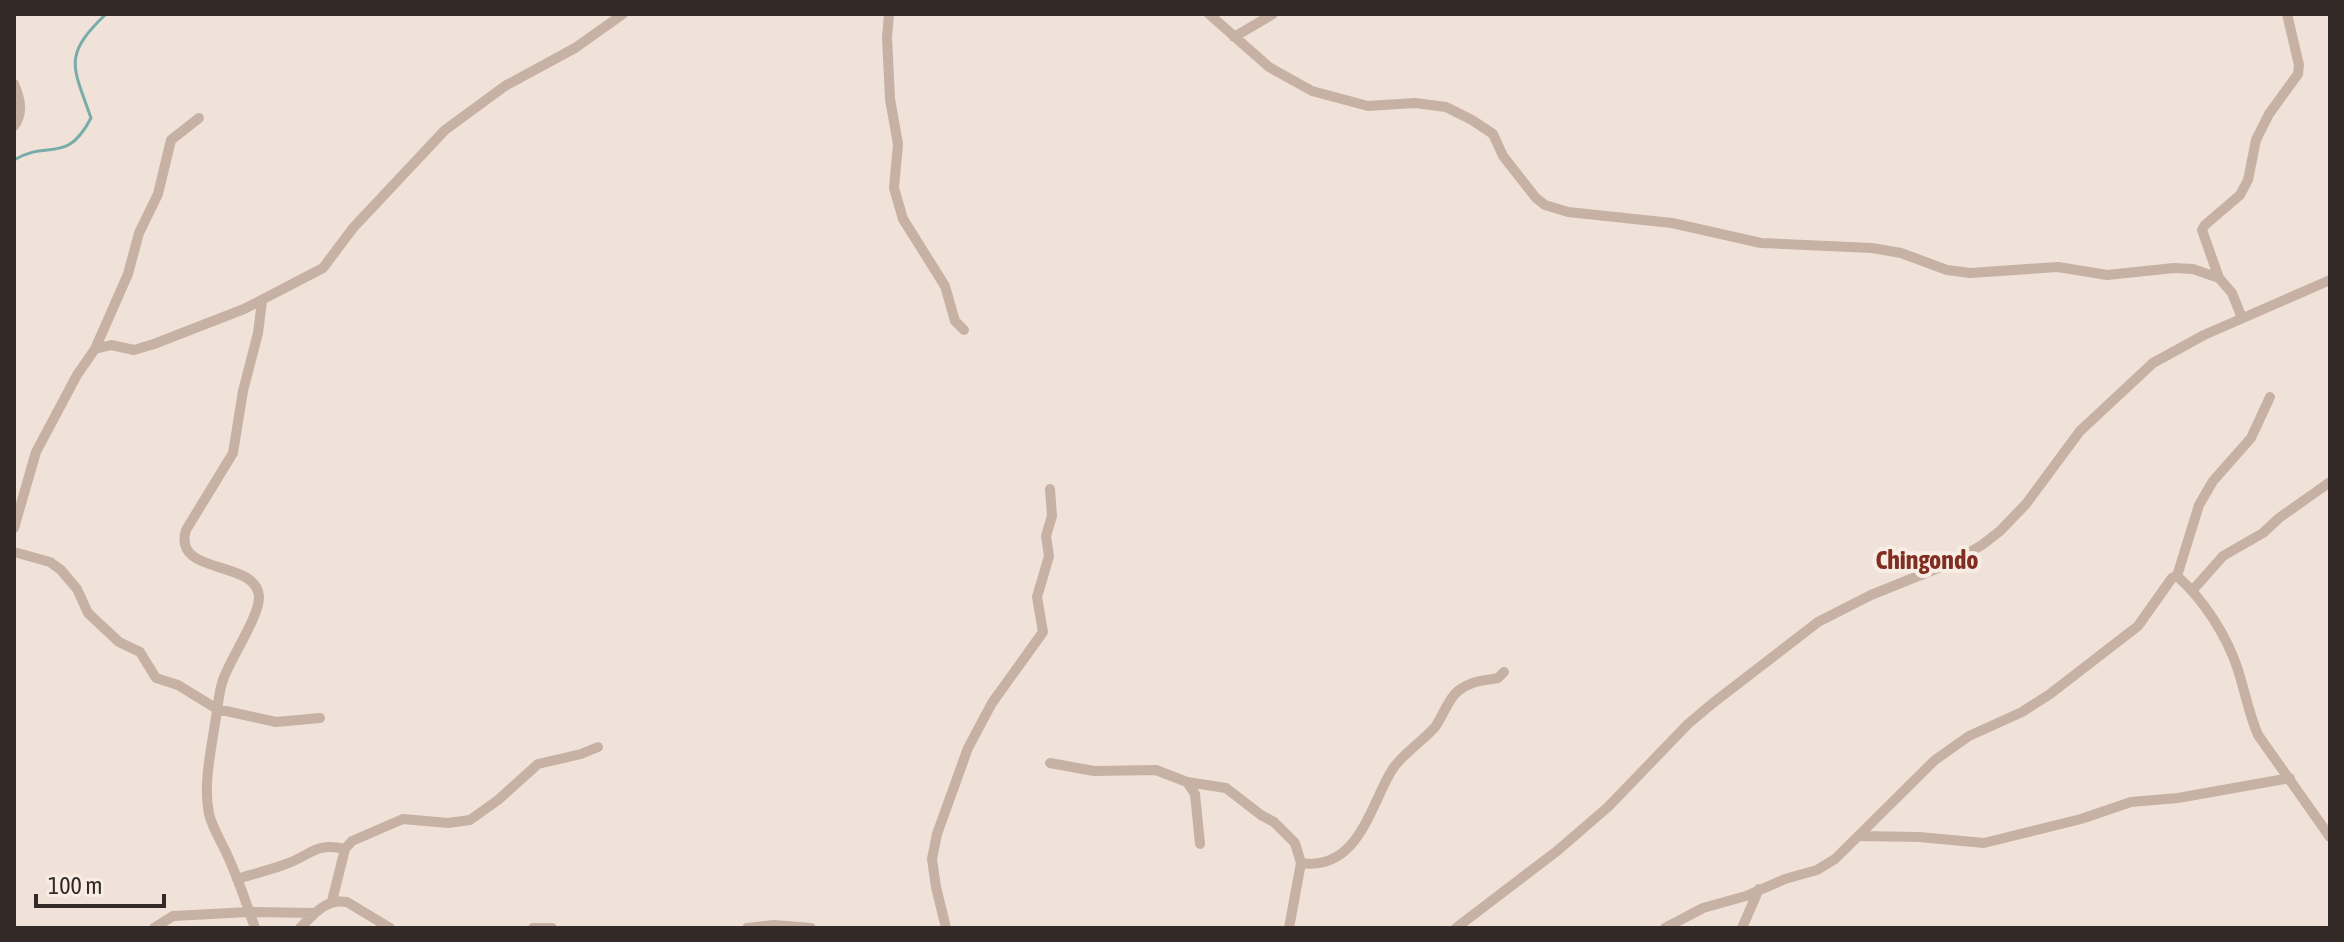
<svg xmlns="http://www.w3.org/2000/svg" width="2344" height="942" viewBox="0 0 2344 942" font-family="'Asap Condensed',sans-serif">
	<style>
		.lines { fill: none; stroke-linecap: round; stroke-linejoin: round }
		.stream { stroke: #78aca8; stroke-width: 3 }
		.minor { stroke: #c7b1a5; stroke-width: 10 }
		.labels { text-anchor: middle; dominant-baseline: central; stroke-width: 8; stroke-linejoin: round; paint-order: stroke }
		.quarter-label { font-size: 26px; font-weight: bold; fill: #802e22; stroke: #f8ede4 }
	</style>
	<rect width="100%" height="100%" fill="#f0e2d8"/>
	<g class="lines">
		<!-- stream -->
		<path class="stream" d="M14,160C48,139 66,166 91,118C73,66 62,56 106,14"/>
		<!-- minor -->
		<path class="minor" d="M889,14L887,37L890,99L898,144L894,188L903,219L945,286L955,321L964,330
			M1209,14L1269,67L1312,91L1368,106L1415,103L1446,107L1472,120L1493,134L1503,156L1536,198L1545,205L1568,212L1672,223L1761,243L1872,248L1901,253L1947,270L1970,273L2058,267L2107,275L2174,268L2193,269L2219,278L2232,293L2242,318
			M1234,37L1273,14
			M14,84C20,98 24,113 14,126
			M2219,278L2202,230L2205,225L2240,195L2248,180L2256,140L2269,114L2298,74L2299,65L2287,14
			M95,349L128,274L139,233L158,194L171,140L199,118
			M14,528L36,452L77,375L95,349L111,345L134,350L154,344L244,309L323,268L353,228L445,130L505,86L575,48L623,14
			M14,552L50,562L61,570L77,589L88,613L119,642L140,652L156,678L178,685L217,709L276,722L320,718
			M2177,576C2204,600 2227,636 2238,670C2245,692 2249,714 2258,735L2330,837
			M2192,591L2223,556L2263,533L2279,518L2330,482
			M1050,763L1094,771L1156,770L1187,782L1226,788L1261,815L1274,822L1295,843L1301,863L1289,928
			M1187,782L1195,794L1200,844
			M1859,836L1919,837L1984,843L2081,819L2131,802L2178,798L2290,778
			M1301,863C1358,871 1369,808 1392,770C1402,754 1422,742 1435,727C1443,716 1448,699 1458,691C1472,680 1483,681 1498,678L1504,672
			M237,879C253,874 270,870 286,864C312,855 314,842 345,849
			M332,901L345,849L352,841L403,819L448,823L470,820L498,800L538,764L581,754L598,747
			M154,928L173,916L249,912L315,913
			M255,928C247,905 239,881 229,859C223,844 213,830 209,814C203,784 211,752 215,723C218,709 218,694 223,680C230,659 260,616 259,596C256,559 172,576 186,530L233,453L243,391L258,333L262,301
			M300,928C314,914 326,898 347,902L390,928
			M533,928H552
			M747,928L774,925L811,928
			M946,928L936,887L932,859L937,834L968,748L992,703L1043,632L1037,597L1049,556L1046,536L1052,516L1050,489
			M1456,928L1557,851L1608,807L1688,724L1713,703L1818,622L1871,595L1953,562L1982,545L2000,531L2026,504L2080,431L2153,363L2204,335L2330,280
			M1665,928L1703,908L1746,896L1785,879L1817,870L1835,859L1935,760L1969,736L2022,712L2050,694L2138,626L2172,578L2177,576L2199,505L2213,481L2251,438L2270,397
			M1742,928L1759,889"/>
	</g>
	<g class="labels">
		<!-- quarter labels -->
		<g class="quarter-label">
			<text x="1927" y="560">Chingondo</text>
		</g>
	</g>
	<!-- border -->
	<rect width="2344" height="942" fill="none" stroke="#332926" stroke-width="32"/>
	<!-- scale -->
	<path d="M36 894v12h128v-12" fill="none" stroke="#332926" stroke-width="4"/>
	<text x="48" y="894" font-size="24" fill="#332926" stroke="#f8ede4" stroke-width="6" paint-order="stroke">100 m</text>
</svg>
